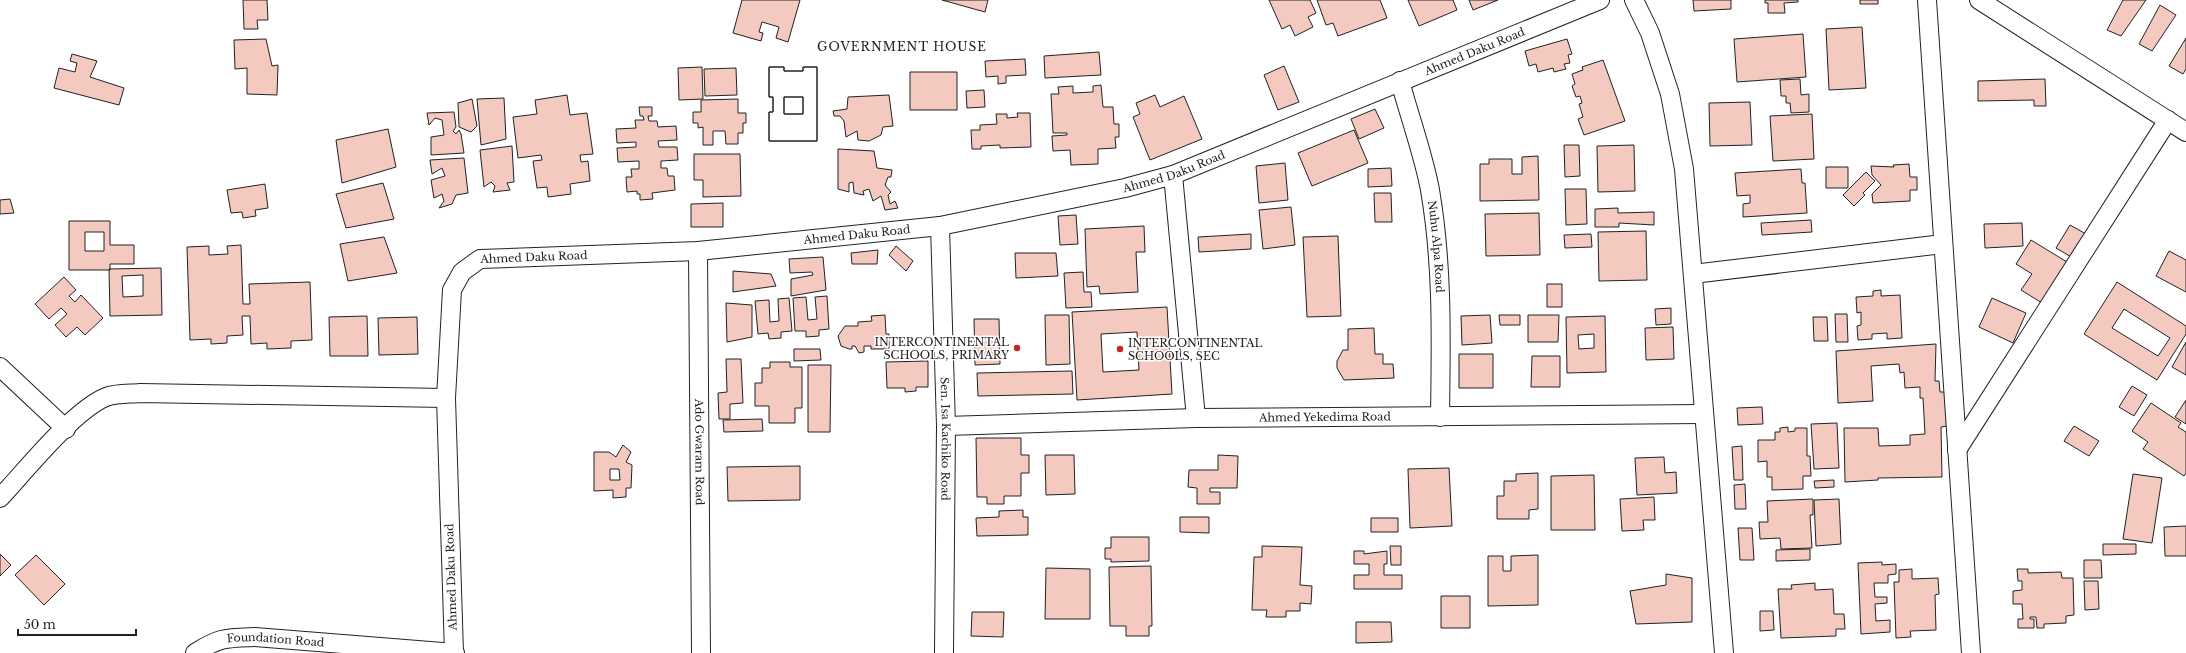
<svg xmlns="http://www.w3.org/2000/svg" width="2186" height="653" viewBox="0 0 2186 653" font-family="'Libre Baskerville',serif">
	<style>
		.building { fill: #f3c9c0; stroke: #222; fill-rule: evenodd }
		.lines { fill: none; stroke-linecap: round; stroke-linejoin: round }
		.minor-casing { stroke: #222; stroke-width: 20 }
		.minor { stroke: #fff; stroke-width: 18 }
		.poi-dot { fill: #c62828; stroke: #fff; stroke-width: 1.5 }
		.labels { text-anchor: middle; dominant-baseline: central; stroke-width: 3; stroke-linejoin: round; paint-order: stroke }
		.street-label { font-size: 11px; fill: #222; stroke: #fff }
		.poi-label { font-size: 11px; fill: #222; stroke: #fff; text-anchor: end }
		.neighbourhood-label { font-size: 12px; letter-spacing: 1px; fill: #222; stroke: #fff }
	</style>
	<rect width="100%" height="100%" fill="#fff"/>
	<!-- building -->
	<path class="building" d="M243,0H267L268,20H257L258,29H244Z
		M742,0H800L788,42L776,38L779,27L762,22L759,32L763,33L761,41L733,33Z
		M942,0H988L985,12Z
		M1269,0H1310L1316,13L1308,17L1313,27L1295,36L1290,25L1282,29Z
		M1317,0H1380L1387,18L1338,36L1333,23L1326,25Z
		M1408,0H1453L1457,10L1419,26Z
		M1469,0H1498L1473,10Z
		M1693,0H1731V9L1694,11Z
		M1765,0H1798V2L1784,3L1785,13H1768V3H1765Z
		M1860,0H1878V4H1860Z
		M2123,0H2146L2121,36L2107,30Z
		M2160,5L2176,15L2152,51L2139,44Z
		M1862,27L1866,88L1829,90L1826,29Z
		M1803,34L1806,77L1737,82L1734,39Z
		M2186,38V69L2183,74L2169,66Z
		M266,39L272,66L278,65L277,95L247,94V68L235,69L234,40Z
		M1567,39L1572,54L1568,55L1570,63L1564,64L1566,69L1554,72L1553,68L1538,72L1536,64L1529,66L1525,51Z
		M1099,52L1101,75L1045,78L1044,56Z
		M72,54L97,61L90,77L124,88L119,105L54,88L59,68L75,72L77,63L70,61Z
		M1025,59L1026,75L1006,76V83L998,84V76L986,77L985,61Z
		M1603,60L1625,121L1584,135L1578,119L1583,117L1579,104L1582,103L1580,96L1576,97L1572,86L1575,84L1572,74L1583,70L1582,67Z
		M1284,66L1299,102L1278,110L1264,75Z
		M702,67L703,99L679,100L678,68Z
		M769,67H784V71H803V67H817V141H769V112H773V97H769ZM784,97H803V114H784Z
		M769,67H784V71H803V67H817V141H769V112H773V97H769ZM784,97H803V114H784Z
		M736,68L737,95L705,96L704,69Z
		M910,72H957V110H910Z
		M1800,79L1801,95L1809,94V112L1791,113L1790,103H1786V96H1781L1780,80Z
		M2045,79L2046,106H2034V100L1978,101V81Z
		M1101,85L1103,107H1113L1114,124H1119V137H1115L1116,148L1098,149V164L1071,165L1070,150L1053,151L1052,136L1067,135V133H1053L1051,94H1059L1058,87L1073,86V93L1093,92V86Z
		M984,90L985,107L967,108L966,91Z
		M567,95L570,115L587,113L593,154L580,155L581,162L588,161L590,181L570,184L571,194L548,197L547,187L537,188L533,161L542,160L541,155L518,158L513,117L537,114L535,100Z
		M889,95L893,126L883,127L881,135L869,141L858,140L857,131L846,137L844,121L840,116H834L833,111L847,109L848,97Z
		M1155,95L1160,107L1184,96L1202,139L1150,160L1133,117L1140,114L1136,103Z
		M504,98L506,139L481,145L477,99Z
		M472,99L477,126L471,132L459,127L458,103Z
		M738,99V113H746V123H743V133H738V144H726L725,131H713V145H703V127L698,128V123H693V112H701V100Z
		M1750,102L1752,145L1710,146L1709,103Z
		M639,107H652V116H648L649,121H657L658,127L676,126L677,140L658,141L659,147H677L678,160L661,161V168H667L668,176H674L675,190L652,193L653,199L640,200V194H637V191L627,192L626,177H632L631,169H639V161L618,162L617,148L636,147V142L617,143L616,129L636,128L635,120H644L643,116H640Z
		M1375,109L1384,128L1359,139L1351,119Z
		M454,112L456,127L453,131L456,134L459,130L461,134L464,153L431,155V137L444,135L442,120L435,118L429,125L427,113Z
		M1017,113H1030L1031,147L1000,148V145L981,146V149H972L971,130H980V125L997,124L996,114H1007V118L1018,117Z
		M1812,114L1814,159L1773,161L1770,116Z
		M388,129L396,167L342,183L336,140Z
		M1354,130L1368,163L1312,186L1298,153Z
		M1564,145H1579L1580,176L1565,177Z
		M1634,145L1635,191L1598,192L1597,146Z
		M512,146L514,182L507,183L510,190L493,192L495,186L491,182L484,187L480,150Z
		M838,149L874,151L877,168L892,170L891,177H888L885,185L891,192L888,195L890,204L895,201L898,208L885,210L881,196L873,201L869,189L863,191L864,195L854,193L853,182L849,183V192L838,189Z
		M694,154H740L741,196L703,197V180H694Z
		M1538,156L1539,200L1480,201V164H1489V159H1512V174H1522V157Z
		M464,158L468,193L456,195L452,204L439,208L444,201L442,194L434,198L431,180L445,176L442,168L432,174L430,160Z
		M1285,163L1288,200L1259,203L1256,166Z
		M1909,164L1910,177H1917V190H1910V201L1873,203L1872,194L1881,185L1872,175L1871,166L1894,167L1893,165Z
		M1826,167H1848V188H1826Z
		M1391,168L1392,186L1368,187V169Z
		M1801,169L1802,183H1805L1807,213L1743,217V204L1750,203V195L1737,196L1735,173Z
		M1866,172L1875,181L1863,193L1865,195L1854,206L1843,195Z
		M383,183L394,219L346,228L336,194Z
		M265,184L268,208L255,210L256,216L243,218L242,212L231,213L227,190Z
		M1565,189H1586L1587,224L1566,225Z
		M1374,193H1391L1392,222H1375Z
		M10,199L14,213L0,214V200Z
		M723,203V227H691V204Z
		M1291,207L1295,245L1263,249L1259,210Z
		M1618,208V213L1654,212V225L1619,223V227H1595V209Z
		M1539,213L1540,255L1486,256L1485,214Z
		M1076,215L1078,244L1060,245L1058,216Z
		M1811,220L1812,232L1762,235L1761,223Z
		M69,221H110V245H134V264H110V270H69ZM85,232H104V251H85Z
		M2022,223L2023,246L1985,248L1984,224Z
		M2070,225L2086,234L2073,258L2056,248Z
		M1144,226L1145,252H1136L1138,292L1100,294L1099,286L1087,287L1085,229Z
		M1646,231L1647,280L1599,281L1598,232Z
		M1251,234V249L1199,252L1198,237Z
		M1591,234L1592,247L1565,248L1564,235Z
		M1338,236L1341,316L1307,317L1303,237Z
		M384,237L397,273L348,281L340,244Z
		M2031,240L2067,262L2042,303L2021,290L2032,274L2016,264Z
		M241,245L243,304H250L249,284L310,282L312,340L291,341V348L267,349V343L251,344L250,316H242L243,335L227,336V343L211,344V339L190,340L187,247L209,246V255L228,254L227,246Z
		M896,246L913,261L906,271L889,255Z
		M878,250L877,264H852L851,253Z
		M2169,251L2186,260V292L2156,276Z
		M1015,253H1056L1058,276L1016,278Z
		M823,257L826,290L791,296V279L813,275L812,272L790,273L789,259Z
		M161,268L162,315L110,316L109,269ZM143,275V296L123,297L122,276Z
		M733,271L771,274L776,286L733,292Z
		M1083,272L1084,292H1091L1092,307L1066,308L1064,273Z
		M64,277L76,290L69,296L75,302L81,295L103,318L85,335L77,327L66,337L55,325L67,314L61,308L49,319L35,304Z
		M2117,282L2186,326V334L2157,380L2084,334ZM2124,309L2170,338L2158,356L2112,328Z
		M1547,284H1562V307H1547Z
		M1881,290V296L1900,295L1902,338L1887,339V333L1872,334V339L1858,340L1857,326L1861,325V312L1857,313L1856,297L1873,296V291Z
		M827,296L829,329L819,330V336L806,337V331H795L793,298L806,297L808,320L817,319L815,297Z
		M789,298L792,331L781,332V338L769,339L768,333L758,334L755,301L769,300L770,322L779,321L778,299Z
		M1992,298L2026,313L2013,343L1979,327Z
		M726,303L752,305V337L727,342Z
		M1167,307L1172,394L1077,400L1072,312ZM1137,332L1139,370L1103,372L1101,334Z
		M1671,308V324L1656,325L1655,309Z
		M1835,314H1847L1848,342H1836Z
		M885,315L886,334H889V349H871V346H864V352L859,353L855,346H852V349H849L841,346L838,336L845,326H858V322L872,321L871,316Z
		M1045,315H1069L1070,364L1046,365Z
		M1490,315L1492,343L1462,345L1461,316Z
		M1499,315H1520V325H1500Z
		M1528,315H1559L1558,342H1528Z
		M367,316L368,356H330L329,317Z
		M1605,316L1606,372L1567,373L1566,317ZM1594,334V348L1579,349L1578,335Z
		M417,317L418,354L379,355L378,318Z
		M1813,317H1827L1828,341H1814Z
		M974,319H999L1000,364L975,365Z
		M1673,327L1674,359L1646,360L1645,328Z
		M1374,328L1375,354H1383V364H1393L1394,378L1344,380L1337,368V361L1343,350H1348V329Z
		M2186,342V375L2172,367Z
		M1936,344L1935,381H1939L1940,392H1949L1947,426L1941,427L1942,477L1878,478V480L1845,482L1844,428H1878L1879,446L1910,445V435L1925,434L1923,398H1920V387L1905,388L1904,372L1900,373L1899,364L1871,366L1873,401L1838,403L1836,351Z
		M794,349H820L821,360L794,361Z
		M1459,354H1493V388H1459Z
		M1532,356H1560V387H1531Z
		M726,359H741L743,403L730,404V419H719L718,393L727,392Z
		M928,361V387H916V391L905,392V388H887L886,362Z
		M770,362H790V367H802V408H795V423H769V406H755V383H762V368H770Z
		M808,365H831L830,432H808Z
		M1072,371L1073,394L978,396L977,373Z
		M2132,386L2147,395L2134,416L2119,407Z
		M2186,400V424L2175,417Z
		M2151,403L2181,423L2178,427L2186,432V473L2184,476L2143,449L2148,442L2132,431Z
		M1762,407L1763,424L1738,425L1737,408Z
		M762,419L763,431L724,432L723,420Z
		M1837,423L1839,468L1814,469L1811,424Z
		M2074,426L2099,441L2089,456L2064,441Z
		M1788,427V432L1795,431V428H1807V456H1810L1811,476H1803V489L1772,490V477H1767V461L1758,462V440H1775V432H1780V428Z
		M976,438H1021V455H1029V473H1021V496H1004V504H987V497H977Z
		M623,445L631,452L626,462L632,465L631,488H626V497L613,498V490L594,491V452H609L616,457ZM610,469H619L620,480H610Z
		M1742,446L1743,480H1734L1732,447Z
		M1045,455H1074L1075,494L1046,495Z
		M1218,455L1238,456L1237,488H1210V492H1220V504H1197V488L1188,487L1189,470H1218Z
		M1664,457L1665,473L1676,472L1677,493L1637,495L1635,458Z
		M800,466V500L728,501L727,467Z
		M1449,468L1452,526L1410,528L1408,469Z
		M1538,473V509L1529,510V519H1497V496H1504V481H1516V474Z
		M2133,474L2162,478L2152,543L2123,539Z
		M1594,475L1595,530H1551V476Z
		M1834,480V487L1815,488L1814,481Z
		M1745,484L1746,509H1735L1734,485Z
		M1654,497L1655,520H1643L1644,530L1622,531L1620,499Z
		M1813,499V515H1810L1812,548L1781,549L1780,538L1760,539L1759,522H1768L1767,501Z
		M1839,499L1841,544L1816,546L1814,500Z
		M1023,510V517H1028V535L977,536L976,518L999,517V511Z
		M1180,517H1209V533L1180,532Z
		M1371,518H1398V532H1371Z
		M2186,526V556H2165L2164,527Z
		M1738,528H1752L1754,560H1740Z
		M1111,537H1149V561L1111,562V559H1105V548H1111Z
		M2103,544H2136V554L2103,555Z
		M1262,546L1302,547L1300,585L1312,586L1311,604L1300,603V611H1286V617H1266L1267,610H1252L1254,557H1262Z
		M1390,546H1401V565H1391Z
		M1810,549V560L1776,561V550Z
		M1354,551H1364V554L1387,551V564H1384V575H1402V589H1354V575H1369V564H1354Z
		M0,554L11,565L0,576Z
		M36,555L65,584L44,605L15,575Z
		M1538,555V605L1488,606V556H1503V571H1511V556Z
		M2084,560H2101L2102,578H2084Z
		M1882,562V565L1896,564V574L1888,575V583H1874L1875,597H1887V603L1875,604L1876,621L1890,620V632L1861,634L1858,563Z
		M1151,566L1152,626H1149V636H1126V626H1110L1109,567Z
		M1046,568L1090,569V619H1045Z
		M1912,569V579L1938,578L1939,594L1935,595L1936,630L1910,631L1911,637L1896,638L1894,582H1899V570Z
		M2017,569H2028V573L2061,572L2062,578H2073L2074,615L2066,616V623L2044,624V628H2037L2036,617H2030V619H2034V628H2018V619H2023L2022,604H2013V591L2022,590V581H2018Z
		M1666,574L1692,578V622L1636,624L1630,591L1666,585Z
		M2084,581H2098L2099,609L2085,610Z
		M1815,583V590L1833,589L1834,614H1844L1845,629H1836V636L1781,638L1778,589H1792L1791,585Z
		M1441,596H1470V628H1441Z
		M1760,611H1773L1774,630L1760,631Z
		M972,612H1004L1003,637L971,636Z
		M1356,622H1391L1392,642L1356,643Z"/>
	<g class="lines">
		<!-- minor casing -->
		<g class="minor-casing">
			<g id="minor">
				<path d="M1634,0L1650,33L1670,94L1684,169L1724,653"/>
				<path d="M1927,0L1971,653"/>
				<path d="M1979,0L2186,132"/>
				<path id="s1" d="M1400,81C1409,115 1424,156 1430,190C1443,266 1441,340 1440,417"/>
				<path d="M1173,175L1196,418"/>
				<path id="s2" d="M940,226L946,426L944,653"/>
				<path id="s3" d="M698,251L701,653"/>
				<path d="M1693,274L1943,244"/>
				<path d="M0,367L66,429"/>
				<path id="s4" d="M946,426L1196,418L1703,414"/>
				<path d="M1957,450L2168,120"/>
				<path d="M0,498C25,471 74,410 106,397C116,393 130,394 140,393L446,398"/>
				<path id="s5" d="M195,653C220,637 226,638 255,637L455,653"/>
				<path id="s6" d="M454,653L446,398L452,290L462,272L480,259L698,251L940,226L1125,188L1173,175L1600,0"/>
			</g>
		</g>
		<!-- minor -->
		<use href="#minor" class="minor"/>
	</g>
	<!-- markers -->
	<g class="poi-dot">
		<circle cx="1017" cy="348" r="4"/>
		<circle cx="1120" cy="349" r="4"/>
	</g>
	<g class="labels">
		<!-- street labels -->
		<g class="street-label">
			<text stroke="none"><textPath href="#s6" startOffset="1432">Ahmed Daku Road</textPath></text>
			<text stroke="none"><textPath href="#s6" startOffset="1108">Ahmed Daku Road</textPath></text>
			<text stroke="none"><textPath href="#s6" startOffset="784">Ahmed Daku Road</textPath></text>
			<text stroke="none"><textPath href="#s1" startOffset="170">Nuhu Alpa Road</textPath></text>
			<text stroke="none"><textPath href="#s6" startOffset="460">Ahmed Daku Road</textPath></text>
			<text stroke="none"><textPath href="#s4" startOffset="379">Ahmed Yekedima Road</textPath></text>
			<text stroke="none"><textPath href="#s2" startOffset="213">Sen. Isa Kachiko Road</textPath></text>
			<text stroke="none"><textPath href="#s3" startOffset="201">Ado Gwaram Road</textPath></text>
			<text transform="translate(451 577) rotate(-92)">Ahmed Daku Road</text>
			<text stroke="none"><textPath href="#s5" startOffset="84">Foundation Road</textPath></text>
		</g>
		<!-- poi labels -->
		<g class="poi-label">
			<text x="1009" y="342">INTERCONTINENTAL<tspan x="1009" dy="13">SCHOOLS, PRIMARY</tspan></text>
			<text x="1128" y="343" text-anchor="start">INTERCONTINENTAL<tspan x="1128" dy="13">SCHOOLS, SEC</tspan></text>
		</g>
		<!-- neighbourhood labels -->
		<g class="neighbourhood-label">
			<text x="902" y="46">GOVERNMENT HOUSE</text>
		</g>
	</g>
	<!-- scale -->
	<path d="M18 629v6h118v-6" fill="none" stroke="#222222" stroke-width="2"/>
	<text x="24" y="629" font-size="12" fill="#222222" stroke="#ffffff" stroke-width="3" paint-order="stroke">50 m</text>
</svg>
